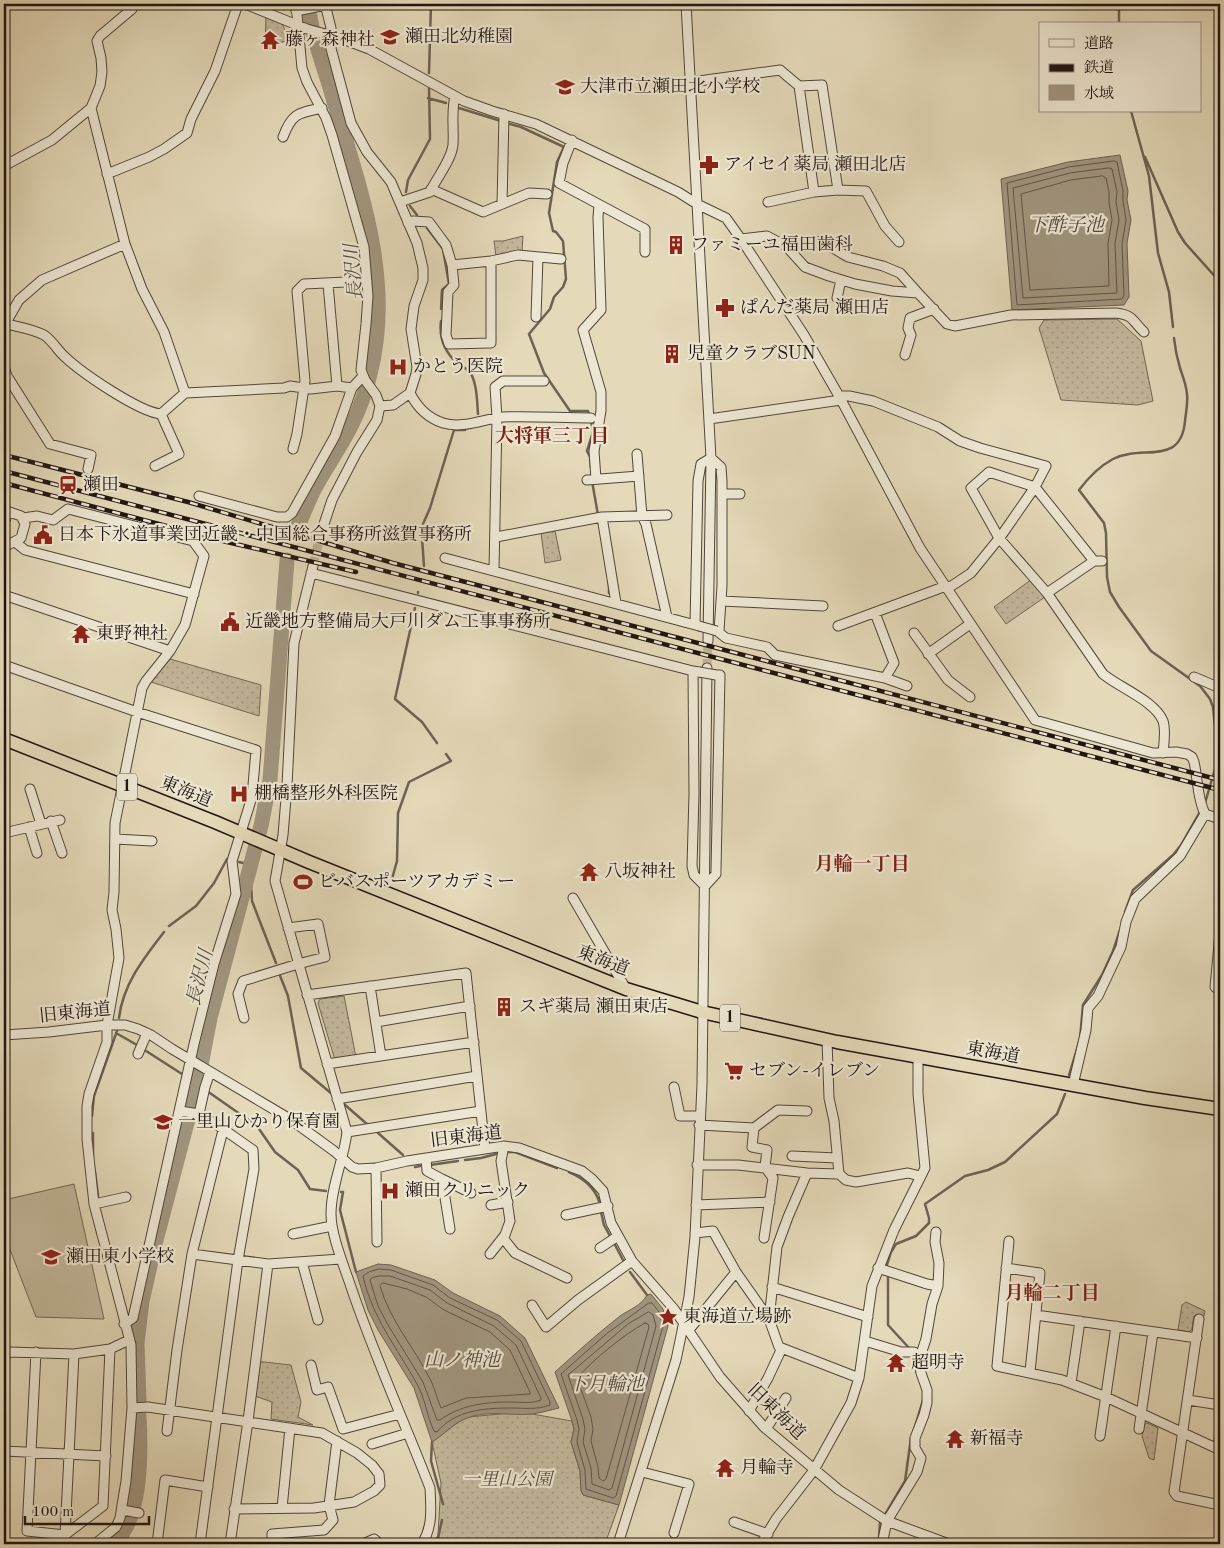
<svg xmlns="http://www.w3.org/2000/svg" width="1224" height="1548" viewBox="0 0 1224 1548" font-family="'Old Standard TT','Noto Serif JP',serif">
	<style>
		.grass { fill: url(#grass-dots); stroke: #726656 }
		.garden { fill: #c3b89c; stroke: #726656 }
		.water { fill: #a19680; stroke: #6d6253 }
		.lines { fill: none; stroke-linecap: round; stroke-linejoin: round }
		.shore { stroke: #605648; stroke-width: 1 }
		.stream { stroke: #6d6253; stroke-width: 2.5 }
		.river { stroke: #a19680; stroke-width: 15 }
		.minor-tunnel { stroke: #bdb297; stroke-width: 9; stroke-dasharray: 9 4.5; stroke-linecap: butt }
		.minor-casing { stroke: #51463a; stroke-width: 11 }
		.highway-casing { stroke: #201510; stroke-width: 15 }
		.minor { stroke: #ede6d2; stroke-width: 9 }
		.highway { stroke: #e4d9b9; stroke-width: 12 }
		.rail-casing { stroke: #201510; stroke-width: 4.5 }
		.rail { stroke: #ede6d2; stroke-width: 2.5; stroke-dasharray: 8; stroke-linecap: butt }
		.minor-bridge-casing { stroke: #51463a; stroke-width: 11; stroke-linecap: butt }
		.minor-bridge { stroke: #ede6d2; stroke-width: 9 }
		.labels { text-anchor: middle; dominant-baseline: central; stroke-width: 4.5; stroke-linejoin: round; paint-order: stroke }
		.shield { fill: #ede6d2; stroke: #5e544a; stroke-width: 1 }
		.shield-label { font-size: 16px; font-weight: bold; fill: #201510 }
		.poi-label { font-size: 18px; fill: #201510; stroke: #ede6d2; text-anchor: start }
		.street-label { font-size: 18px; fill: #201510; stroke: #ede6d2 }
		.park-label { font-size: 18px; font-style: italic; fill: #594e41; stroke: #ede6d2 }
		.water-label { font-size: 19px; font-style: italic; fill: #54493d; stroke: #ede6d2 }
		.neighbourhood-label { font-size: 19px; font-weight: bold; fill: #7a1f14; stroke: #ede6d2 }
	</style>
	<defs>
		<pattern id="grass-dots" width="8" height="8" patternUnits="userSpaceOnUse" patternTransform="scale(1.25)"><rect width="8" height="8" fill="#c3b89c"/><path d="M2 2h.1M6 6h.1" fill="none" stroke="#a79d85" stroke-width="1.8" stroke-linecap="round"/></pattern>
	</defs>
	<rect width="100%" height="100%" fill="#e4d9b9"/>
	<filter id="stains"><feTurbulence type="fractalNoise" baseFrequency=".004" numOctaves="4"/><feColorMatrix values="0 0 0 0 .2 0 0 0 0 .09 0 0 0 0 .02 0 0 0 .5 -.17"/></filter>
	<radialGradient id="worn" r=".72"><stop offset=".6" stop-color="#630" stop-opacity="0"/><stop offset="1" stop-color="#630" stop-opacity=".3"/></radialGradient>
	<!-- grass -->
	<path class="grass" d="M266,16C284,22 284,24 287,41L273,44L272,49H265Z
		M523,236L522,252L496,256L494,241H503Z
		M1117,319L1141,341L1153,401L1138,405L1061,400L1039,328L1044,320Z
		M555,531L561,560L545,563L541,533Z
		M1032,579L1045,597L1006,624L994,607Z
		M170,659L261,685L259,716L151,682Z
		M344,996L356,1057L338,1060L334,1057L318,1003L320,999Z
		M1186,1302L1205,1311L1204,1316H1194L1192,1329L1189,1332L1178,1330L1182,1305Z
		M255,1361L291,1365L301,1402L298,1417L313,1425L271,1419L272,1402L255,1396Z
		M510,1413L532,1414L572,1421L574,1429L571,1442L580,1471L581,1490L583,1495L619,1505L605,1544H433L438,1535L441,1483L432,1442L460,1421L469,1417Z
		M1147,1423L1158,1428L1154,1460L1149,1458L1142,1436L1144,1425Z"/>
	<!-- garden -->
	<path class="garden" d="M74,1184L104,1319L36,1317L4,1234V1200Z"/>
	<!-- water -->
	<path class="water" d="M1120,155L1128,191L1127,200L1131,220L1127,243L1129,297L1124,305L1012,310L1001,179L1068,162Z
		M378,1264L391,1265L435,1280L453,1293L500,1316L525,1338L559,1408C550,1410 541,1413 532,1414C511,1416 487,1410 467,1418C452,1424 445,1434 432,1442L414,1388L378,1330L368,1310L356,1272Z
		M651,1294L663,1309L668,1326L619,1505L583,1495L581,1490L580,1471L571,1442L574,1429L572,1421L555,1372C576,1353 597,1334 620,1316C630,1309 641,1306 647,1295Z"/>
	<g class="lines">
		<!-- shore -->
		<path class="shore" d="M1114,161L1117,162L1123,191V201L1126,220L1122,244L1124,295L1122,299L1017,305L1007,183L1069,167Z
			M1109,168L1112,169L1117,192L1116,202L1119,220L1115,243L1117,293L1023,298L1013,188L1070,173Z
			M1103,176L1106,178L1109,192V203L1112,220L1108,243L1109,286L1030,290L1021,194L1071,180Z
			M379,1269L391,1270L433,1285L450,1298L497,1320L521,1341L550,1402V1405C537,1410 524,1408 511,1408C485,1408 455,1410 437,1432L434,1431C427,1416 425,1398 417,1384C397,1348 372,1317 363,1276L369,1272Z
			M379,1276H390L430,1290L447,1303L494,1326L516,1345L541,1398V1400C531,1404 521,1402 510,1402C485,1402 461,1405 440,1420H437L423,1382L388,1325L378,1306L370,1280L372,1278Z
			M383,1283L407,1289L426,1297L444,1310L490,1332L510,1350L530,1392V1394L466,1398L441,1408C437,1399 435,1388 430,1379C414,1347 390,1321 380,1286Z
			M649,1303H652L659,1312L663,1326L616,1496L613,1498L586,1489L585,1470L577,1442L579,1429L577,1420L561,1374L605,1335Z
			M649,1312L653,1315L656,1326L612,1488L609,1490L592,1484L591,1468L583,1442L585,1429L583,1419L568,1375L628,1324Z
			M645,1323L648,1324L649,1327L606,1479L603,1481L599,1478L598,1467L591,1441L593,1429L591,1417L577,1378C594,1359 623,1335 645,1323Z"/>
		<!-- stream -->
		<path class="stream" d="M1119,4V24
			M429,73L431,4
			M428,98L446,103
			M459,108L501,121
			M1131,111L1149,176L1158,253L1169,292L1173,327
			M506,123L521,127L564,147L557,162L549,213L553,231L556,232L563,241L566,279L563,287L554,297L550,309L529,334L544,373L570,411H588L589,415
			M1145,157L1178,232L1185,243L1220,282
			M406,192L408,180L430,139L429,89
			M410,206L417,215
			M427,228L443,249L449,284L442,290L441,309
			M441,321C439,337 445,352 457,363C461,366 466,368 470,372C477,383 477,401 478,414
			M1174,338C1175,348 1177,358 1180,368C1183,377 1186,384 1187,394C1188,402 1186,412 1185,421C1181,467 1142,444 1113,459C1100,466 1088,478 1079,490L1104,523L1106,533L1107,577L1110,592L1119,607L1151,651L1200,686L1210,699L1213,707L1215,727V769L1205,803
			M591,421L593,432L587,451L590,457L591,468
			M592,481L598,515
			M424,566L422,538L423,524L430,508L454,430H465
			M609,582V593
			M418,593V592
			M415,608L395,699L422,722L437,743
			M239,862L251,865
			M250,868L252,901L276,963
			M392,879L397,861L398,813L409,782L451,761L446,754
			M1125,912L1133,890L1173,855L1181,845L1201,810
			M169,926L196,906L214,883L227,859
			M279,973L288,996L301,1068L332,1094
			M119,1018C123,984 144,958 164,932
			M116,1033L137,1045
			M143,1049L182,1074
			M1069,1075L1080,1039L1083,1005L1102,975L1113,951L1120,930
			M193,1082L203,1088
			M207,1091L257,1126L275,1152L298,1170L310,1189L326,1191
			M344,1104L368,1125
			M92,1116L94,1096L117,1031
			M93,1133V1156
			M378,1133L403,1155
			M508,1152H515L557,1168
			M465,1160L481,1158L496,1154
			M430,1165L458,1161
			M415,1167L420,1166
			M95,1172L98,1196
			M569,1172C583,1178 594,1186 599,1201
			M341,1192H343L340,1210L356,1272
			M601,1212L604,1225L610,1236
			M614,1243L623,1260
			M886,1268L891,1252L896,1244L916,1236L929,1223V1218L925,1204L965,1176L988,1170L1005,1162L1057,1114L1065,1094
			M630,1272L647,1295
			M888,1273V1325L910,1349
			M132,1325L136,1336
			M913,1360L917,1373
			M913,1433L923,1400
			M432,1442L431,1461L443,1504
			M886,1513L905,1481L911,1438
			M438,1538L442,1520
			M879,1538L880,1522"/>
		<!-- river -->
		<path class="river" d="M297,528C303,515 308,502 314,490C326,467 341,447 352,424C360,408 366,391 370,374C396,274 355,176 328,81C320,56 311,30 308,4
			M139,1401L137,1343L142,1301L155,1244L198,1081L210,1018L261,826L270,780L287,560
			M113,1544C142,1521 141,1451 139,1416"/>
		<!-- minor-tunnel -->
		<path class="minor-tunnel" d="M313,566L320,536
			M707,668L708,641"/>
		<!-- minor casing -->
		<g class="minor-casing">
			<path id="minor" d="M245,4L307,29L340,38L369,49L464,101L492,111L536,124L678,192L697,204L726,218L741,239L804,335L839,396L920,548L1035,720L1153,753L1176,752L1187,754L1192,757L1194,762C1198,779 1197,798 1205,814L1220,819
				M296,4L302,68L307,82L326,118L332,135L364,247L368,296L366,324L361,370L365,380L376,395L380,406L377,420L357,452L332,500L320,536
				M325,4L331,28L329,41L351,123L367,152L391,182L417,243L423,268V280L414,306L411,329L417,367L416,374L410,393L393,405L380,406
				M686,4L711,458L708,641
				M296,11L326,5
				M691,82L780,70L799,86L814,192L838,190L822,85L799,86
				M91,108L125,244L142,289L164,332L185,393L161,414
				M283,137C292,113 298,113 322,108
				M572,140L563,163L559,183L645,229V252
				M4,166L52,140L91,108L100,86L102,72L101,58L97,41L100,36L132,9L134,4
				M107,174L149,157L164,149L187,133L191,119L215,71L238,4
				M431,189L483,212L529,193L547,194
				M838,190L866,191L885,226L899,242
				M400,202L430,192C437,177 451,161 453,145C454,128 451,112 455,96
				M768,202L814,192
				M502,204L504,114
				M408,223L413,221L429,222L446,245L452,265L454,285L448,292L446,335L449,344L491,343V261
				M741,239L767,236L786,246L805,267L829,276L855,284L892,291L918,293L947,324L955,326L1011,315L1116,313C1134,315 1132,321 1144,332
				M791,250L821,241L848,257L883,266L900,273L918,293
				M452,265L491,261L518,255L561,259
				M328,284L337,386
				M837,298L841,280
				M536,317L538,257
				M7,324C19,327 33,329 44,335C53,341 57,350 65,357C82,373 139,412 161,414
				M4,326L19,300L42,280L125,244
				M905,355L911,335L908,328L910,318L934,309
				M4,366L7,376L50,444L91,455L88,469
				M185,393L284,388L290,386L311,389L337,386L352,388
				M410,393C417,407 428,418 443,423C463,429 483,419 503,417C532,416 562,418 591,418
				M839,396H849L873,401L938,427L960,441L980,448L1046,466L1035,487L1001,536L971,573L947,589
				M709,419L841,400
				M293,449L297,434L305,381L297,291L304,284L367,281
				M637,454L642,516L646,524L667,617
				M711,458L721,467L722,481V586L719,631
				M155,466L179,454L161,414
				M596,479L594,451L601,411V392L583,330L601,310L598,217L599,205
				M587,480L639,476
				M722,494H740
				M199,496L277,517H287L292,513L335,436L352,388L363,376
				M4,510L21,516L25,524L21,538L4,547
				M602,517L616,603
				M23,518L37,516L53,520L68,509L193,541L204,556L185,625L170,651L146,681L142,688L115,823L114,892L112,910L116,929L119,958L107,1025V1042L89,1094L87,1106V1139L94,1204L131,1345L132,1408L126,1481L120,1518L116,1527L95,1544
				M4,523L8,512
				M496,537L602,517L667,515
				M15,542L25,550L194,594
				M445,558L699,626
				M1094,561L1035,487L989,472L971,488L999,538L1047,593L1103,674C1120,688 1155,701 1163,721C1166,730 1164,743 1163,753
				M313,566L294,643L287,786L283,835L275,881L347,1132C344,1159 331,1186 331,1214C331,1235 344,1266 351,1287C374,1355 404,1421 430,1488C431,1509 433,1526 422,1544
				M494,570L497,418L495,387L503,381H544
				M311,573L693,671
				M1047,593L1094,561H1102
				M4,595L170,651
				M721,601L823,606
				M875,613L894,663L885,678
				M695,625L698,481L701,464L711,458
				M838,626L946,586
				M717,631L726,638L767,647L775,655L885,678L907,686
				M914,633L948,680L970,697
				M928,654L970,624
				M4,665L137,712L256,750L252,797L232,861L236,894L214,964L194,1044L133,1318L124,1324
				M699,672L693,671L694,794L692,866L694,875L705,886L716,874V870L720,675H716
				M1194,677L1220,688
				M30,789L41,824
				M51,821L62,853
				M29,827L37,853
				M4,833L60,820
				M115,839L152,841
				M573,898L626,989
				M1220,933L1215,987L1220,991
				M370,986L381,1056
				M307,995L466,973L485,1149
				M244,1018L238,994L243,981L298,964L325,957L318,924L288,928
				M376,1022L470,1006
				M4,1035L49,1032L107,1025H125L138,1029L151,1035L172,1049L290,1119L334,1151L352,1167L358,1169L376,1168L407,1161L504,1146L519,1148L582,1171L592,1179L603,1191L611,1223L632,1261L674,1309L720,1377L764,1427L839,1490L887,1521L949,1544
				M827,1040L829,1098L834,1121L839,1174
				M138,1054L147,1033
				M327,1064L474,1042
				M1073,1085L1086,1030L1088,1008L1098,996L1121,947L1126,922L1135,899L1180,856L1205,814
				M674,1087L680,1116H700
				M337,1099L477,1076
				M180,1111L199,1114L205,1087L210,1072
				M699,1125L754,1128L752,1147L767,1150L765,1167L773,1178L764,1238
				M754,1128L778,1110L807,1111
				M347,1132L481,1111
				M792,1156L837,1158
				M426,1158L427,1171L442,1179L450,1229
				M697,1165H738L807,1173L839,1174L846,1180L856,1182L908,1173L920,1176
				M376,1168L377,1242
				M442,1179L471,1193
				M94,1204L126,1197
				M491,1205L508,1202
				M696,1205L770,1202
				M566,1215L608,1206
				M695,1233L713,1231L736,1272L769,1319L779,1347L859,1378
				M293,1234L332,1226
				M503,1238L515,1253L567,1278
				M1009,1241L997,1366L1062,1380L1106,1397L1220,1450
				M600,1248L618,1236
				M192,1254L268,1264L341,1259
				M490,1254L505,1235L510,1221L501,1161L504,1146
				M302,1262L318,1320
				M878,1268L927,1284L938,1286
				M1006,1268L1040,1273L1030,1372
				M772,1287L868,1317
				M532,1305L546,1327L578,1300L632,1261
				M1036,1315L1197,1338
				M769,1319L777,1247L788,1217L807,1173
				M1199,1319L1174,1492L1177,1496L1215,1504L1219,1501L1220,1496
				M688,1331L736,1272
				M865,1341L901,1352H914L919,1360
				M36,1352L27,1531L65,1535L103,1506L110,1349
				M4,1356L10,1352L74,1354L110,1349L129,1340
				M311,1365L317,1390L328,1387L343,1429L400,1414
				M1071,1383L1080,1321
				M1188,1400L1220,1405
				M132,1408L148,1407L322,1433L357,1453L372,1465L379,1474L380,1485L374,1491L354,1502L314,1508L234,1509
				M749,1411L768,1378L782,1348
				M766,1429L786,1398
				M1139,1429L1153,1332
				M167,1431L177,1350L192,1254L223,1130
				M1100,1436L1116,1326
				M372,1444L408,1433
				M1218,1449L1220,1430
				M4,1451L106,1456
				M642,1472L689,1484L674,1533
				M282,1508L290,1428
				M122,1510L139,1513
				M734,1522L768,1534
				M65,1535L74,1354
				M157,1544L165,1480L208,1487
				M200,1544L238,1260L254,1169L253,1150L213,1122
				M230,1544L248,1421L268,1264
				M272,1544V1534L324,1530L333,1520L329,1505L337,1441
				M363,1544L374,1539L380,1544
				M618,1544L676,1360L689,1297L695,1237L702,1085L707,668
				M761,1544L776,1519L814,1470L851,1403L859,1378L872,1286L894,1230L925,1168L918,1094V1057
				M882,1544L887,1521L917,1472L921,1458L915,1448V1438L924,1415L927,1403V1390L921,1373L919,1360L926,1339L932,1304L938,1286L939,1263L935,1242L936,1232"/>
		</g>
		<!-- highway casing -->
		<g class="highway-casing">
			<path id="highway" d="M4,739L215,822L309,862L626,989L702,1012L837,1042L1145,1098L1220,1109"/>
		</g>
		<!-- minor -->
		<use href="#minor" class="minor"/>
		<!-- highway -->
		<use href="#highway" class="highway"/>
		<!-- rail casing -->
		<g class="rail-casing">
			<path id="rail" d="M4,455L188,502L393,563L1220,780
				M4,471L1220,790
				M4,483L227,542L356,572"/>
		</g>
		<!-- rail -->
		<use href="#rail" class="rail"/>
		<!-- minor-bridge casing -->
		<g class="minor-bridge-casing">
			<path id="minor-bridge" d="M699,626L717,631
				M699,672L716,675"/>
		</g>
		<!-- minor-bridge -->
		<use href="#minor-bridge" class="minor-bridge"/>
	</g>
	<!-- icons -->
	<defs>
		<g id="school-bare" transform="scale(1.5)"><path d="M0-5L7-2L0 1L-7-2ZM-4 1L0 2.5L4 1V4Q0 6-4 4Z" fill="#8f2418" stroke="#ede6d2" stroke-width="2.5" paint-order="stroke"/></g>
		<g id="temple-bare" transform="scale(1.5)"><path d="M0-6L5-2H3V0L6.5 2.5H4V6H1.5V3h-3V6H-4V2.5H-6.5L-3 0V-2H-5Z" fill="#8f2418" stroke="#ede6d2" stroke-width="2.5" paint-order="stroke"/></g>
		<g id="pharmacy-bare" transform="scale(1.5)"><path d="M-2-6h4v4h4v4h-4v4h-4v-4h-4v-4h4Z" fill="#8f2418" stroke="#ede6d2" stroke-width="2.5" paint-order="stroke"/></g>
		<g id="building-bare" transform="scale(1.5)"><path d="M-4-6H4V6H1V3H-1V6H-4ZM-2.5-4.3h1.7v1.8h-1.7ZM.8-4.3h1.7v1.8H.8ZM-2.5-1h1.7V.8h-1.7ZM.8-1h1.7V.8H.8Z" fill="#8f2418" stroke="#ede6d2" stroke-width="2.5" paint-order="stroke"/></g>
		<g id="hospital-bare" transform="scale(1.5)"><path d="M-5-5h3v3.5h4V-5h3V5h-3V1.5h-4V5h-3Z" fill="#8f2418" stroke="#ede6d2" stroke-width="2.5" paint-order="stroke"/></g>
		<g id="station-bare" transform="scale(1.5)"><path d="M-3-6H3Q5-6 5-4V2Q5 4 3 4L4.5 6H3L1.5 4h-3L-3 6H-4.5L-3 4Q-5 4-5 2V-4Q-5-6-3-6ZM-3.5-4v3h7v-3ZM-3.5 1v1.5H-2V1ZM2 1v1.5H3.5V1Z" fill="#8f2418" stroke="#ede6d2" stroke-width="2.5" paint-order="stroke"/></g>
		<g id="civic-bare" transform="scale(1.5)"><path d="M-.6-6.5H3V-4.5H.6V-3L4-1V1h2V6H-6V1h2V-1L-.6-3ZM-1.2 2.5V6h2.4V2.5Z" fill="#8f2418" stroke="#ede6d2" stroke-width="2.5" paint-order="stroke"/></g>
		<g id="stadium-bare" transform="scale(1.5)"><path d="M0-5a6.5 5 0 1 0 0 10a6.5 5 0 1 0 0-10ZM-3.5-1.8h7v3.6h-7Z" fill="#8f2418" stroke="#ede6d2" stroke-width="2.5" paint-order="stroke"/></g>
		<g id="supermarket-bare" transform="scale(1.5)"><path d="M-6-5.5h2.5l.6 2H6L4.5 2H-2.5L-4.4-4H-6ZM-1.5 3.2a1.3 1.3 0 1 0 .1 0ZM3 3.2a1.3 1.3 0 1 0 .1 0Z" fill="#8f2418" stroke="#ede6d2" stroke-width="2.5" paint-order="stroke"/></g>
		<g id="sight-bare" transform="scale(1.5)"><path d="M0-6L1.8-2.2L6-1.7L2.9 1.2L3.7 5.4L0 3.3L-3.7 5.4L-2.9 1.2L-6-1.7L-1.8-2.2Z" fill="#8f2418" stroke="#ede6d2" stroke-width="2.5" paint-order="stroke"/></g>
	</defs>
	<g fill-rule="evenodd">
		<use href="#school-bare" x="390" y="37"/>
		<use href="#temple-bare" x="270" y="40"/>
		<use href="#school-bare" x="565" y="87"/>
		<use href="#pharmacy-bare" x="709" y="165"/>
		<use href="#building-bare" x="676" y="245"/>
		<use href="#pharmacy-bare" x="725" y="308"/>
		<use href="#building-bare" x="672" y="354"/>
		<use href="#hospital-bare" x="398" y="367"/>
		<use href="#station-bare" x="68" y="485"/>
		<use href="#civic-bare" x="43" y="535"/>
		<use href="#civic-bare" x="230" y="622"/>
		<use href="#temple-bare" x="81" y="634"/>
		<use href="#hospital-bare" x="239" y="794"/>
		<use href="#temple-bare" x="589" y="872"/>
		<use href="#stadium-bare" x="303" y="882"/>
		<use href="#building-bare" x="504" y="1007"/>
		<use href="#supermarket-bare" x="734" y="1071"/>
		<use href="#school-bare" x="163" y="1122"/>
		<use href="#hospital-bare" x="390" y="1191"/>
		<use href="#school-bare" x="51" y="1257"/>
		<use href="#sight-bare" x="668" y="1317"/>
		<use href="#temple-bare" x="896" y="1363"/>
		<use href="#temple-bare" x="955" y="1439"/>
		<use href="#temple-bare" x="725" y="1468"/>
	</g>
	<g class="labels">
		<!-- shield labels -->
		<g class="shield">
			<rect x="117" y="773.5" width="20" height="27" rx="4"/>
			<rect x="720" y="1004.5" width="20" height="27" rx="4"/>
		</g>
		<g class="shield-label">
			<text x="127" y="787">1</text>
			<text x="730" y="1018">1</text>
		</g>
		<!-- poi labels -->
		<g class="poi-label">
			<text x="405" y="37">瀬田北幼稚園</text>
			<text x="285" y="40">藤ヶ森神社</text>
			<text x="580" y="87">大津市立瀬田北小学校</text>
			<text x="724" y="165">アイセイ薬局 瀬田北店</text>
			<text x="691" y="245">ファミーユ福田歯科</text>
			<text x="740" y="308">ぱんだ薬局 瀬田店</text>
			<text x="687" y="354">児童クラブSUN</text>
			<text x="413" y="367">かとう医院</text>
			<text x="83" y="485">瀬田</text>
			<text x="58" y="535">日本下水道事業団近畿・中国総合事務所滋賀事務所</text>
			<text x="245" y="622">近畿地方整備局大戸川ダム工事事務所</text>
			<text x="96" y="634">東野神社</text>
			<text x="254" y="794">棚橋整形外科医院</text>
			<text x="604" y="872">八坂神社</text>
			<text x="318" y="882">ビバスポーツアカデミー</text>
			<text x="519" y="1007">スギ薬局 瀬田東店</text>
			<text x="749" y="1071">セブン-イレブン</text>
			<text x="178" y="1122">一里山ひかり保育園</text>
			<text x="405" y="1191">瀬田クリニック</text>
			<text x="66" y="1257">瀬田東小学校</text>
			<text x="683" y="1317">東海道立場跡</text>
			<text x="911" y="1363">超明寺</text>
			<text x="970" y="1439">新福寺</text>
			<text x="740" y="1468">月輪寺</text>
		</g>
		<!-- street labels -->
		<g class="street-label">
			<text transform="translate(186 792) rotate(22)">東海道</text>
			<text transform="translate(603 961) rotate(21)">東海道</text>
			<text transform="translate(75 1013) rotate(-6)">旧東海道</text>
			<text transform="translate(993 1053) rotate(10)">東海道</text>
			<text transform="translate(466 1137) rotate(-7)">旧東海道</text>
			<text transform="translate(776 1412) rotate(44)">旧東海道</text>
		</g>
		<!-- park labels -->
		<g class="park-label">
			<text x="507" y="1480">一里山公園</text>
		</g>
		<!-- water labels -->
		<g class="water-label">
			<text x="1066" y="226">下酢子池</text>
			<text transform="translate(355 272) rotate(-95)">長沢川</text>
			<text transform="translate(201 978) rotate(-76)">長沢川</text>
			<text x="462" y="1361">山ノ神池</text>
			<text x="606" y="1385">下月輪池</text>
		</g>
		<!-- neighbourhood labels -->
		<g class="neighbourhood-label">
			<text x="552" y="437">大将軍三丁目</text>
			<text x="862" y="865">月輪一丁目</text>
			<text x="1052" y="1294">月輪二丁目</text>
		</g>
	</g>
	<!-- margin -->
	<rect width="1224" height="1548" fill="none" stroke="#e4d9b9" stroke-width="20"/>
	<rect x="5" y="5" width="1214" height="1538" fill="none" stroke="#201510" stroke-width="2.5"/>
	<rect x="10" y="10" width="1204" height="1528" fill="none" stroke="#201510"/>
	<!-- legend -->
	<rect x="1039" y="22" width="162" height="90" fill="#ede6d2" stroke="#9b9284"/>
	<rect x="1049" y="39" width="25" height="8" fill="#ede6d2" stroke="#9b9284"/>
	<text x="1084" y="48" font-size="15" fill="#201510">道路</text>
	<rect x="1049" y="64" width="25" height="8" fill="#201510" stroke="#9b9284"/>
	<text x="1084" y="72" font-size="15" fill="#201510">鉄道</text>
	<rect x="1049" y="85" width="25" height="15" fill="#a19680" stroke="#9b9284"/>
	<text x="1084" y="98" font-size="15" fill="#201510">水域</text>
	<!-- scale -->
	<path d="M25 1516v8h124v-8" fill="none" stroke="#201510" stroke-width="2.5"/>
	<text x="32" y="1516" font-size="15" fill="#201510" stroke="#ede6d2" stroke-width="4" paint-order="stroke">100 m</text>
	<rect width="100%" height="100%" filter="url(#stains)"/>
	<rect width="100%" height="100%" fill="url(#worn)"/>
</svg>
